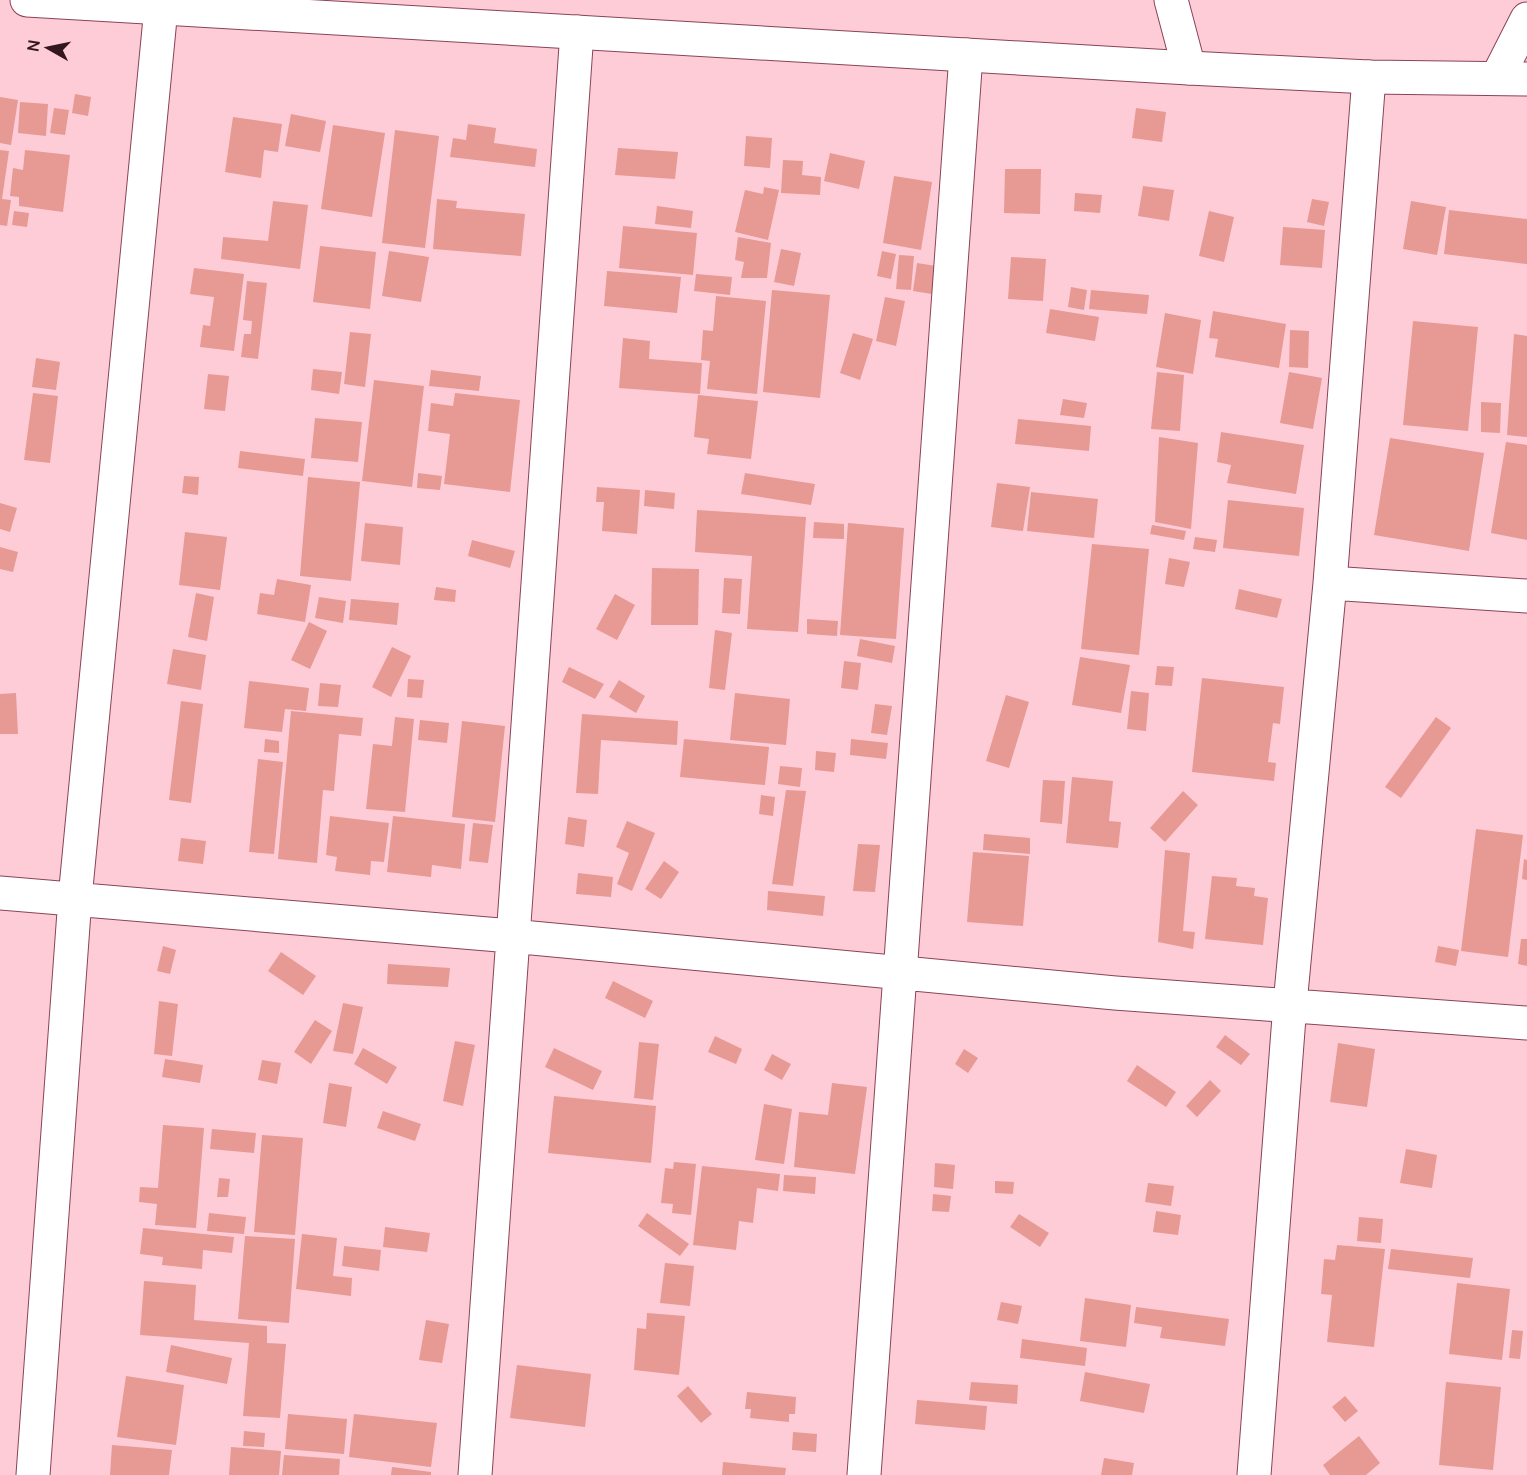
<svg xmlns="http://www.w3.org/2000/svg" width="1527" height="1475" viewBox="0 0 1527 1475" font-family="Manrope,sans-serif">
	<style>
		.building { fill: #e79993 }
		.lines { fill: none; stroke-linecap: round; stroke-linejoin: round }
		.minor-casing { stroke: #884457; stroke-width: 35 }
		.major-casing { stroke: #884457; stroke-width: 35 }
		.minor { stroke: #fff; stroke-width: 33 }
		.major { stroke: #fff; stroke-width: 33 }
	</style>
	<rect width="100%" height="100%" fill="#feccd7"/>
	<!-- building -->
	<path class="building" d="M75,94L91,97L88,116L72,113Z
		M0,97L18,100L11,145L0,143Z
		M20,102L48,104L46,136L18,133Z
		M54,108L69,110L65,135L50,133Z
		M1136,108L1166,112L1162,142L1132,138Z
		M291,114L326,121L320,152L285,146Z
		M233,117L282,124L278,152L264,150L261,178L225,172Z
		M468,124L496,128L494,143L537,149L535,167L450,157L453,138L466,140Z
		M333,125L385,133L372,217L321,209Z
		M395,130L439,136L425,248L382,243Z
		M746,136L772,138L770,168L744,166Z
		M618,148L678,152L675,179L615,175Z
		M0,150L9,151L2,199L11,200L7,226L0,225Z
		M25,150L70,155L63,212L19,206V197L10,196L13,168L23,170Z
		M830,153L865,161L859,189L824,181Z
		M783,160L803,161L802,175L821,177L820,195L781,193Z
		M1005,169H1041L1040,214L1004,213Z
		M894,176L932,182L921,250L883,243Z
		M1143,186L1174,190L1169,221L1138,216Z
		M764,187L779,190L768,240L735,232L745,190L763,194Z
		M1075,193L1102,195L1100,213L1074,211Z
		M437,199L457,201L456,208L525,214L521,256L433,249Z
		M1312,199L1329,202L1324,226L1307,222Z
		M273,201L308,205L300,269L221,259L223,237L268,241Z
		M1411,201L1446,207L1437,255L1403,249Z
		M657,206L693,211L691,228L655,224Z
		M1449,210L1527,219V264L1444,254Z
		M14,211L29,213L27,227L12,225Z
		M1209,211L1234,217L1224,262L1199,256Z
		M623,226L697,233L693,275L619,268Z
		M1283,227L1325,230L1322,268L1280,265Z
		M738,237L771,243L767,278H741L744,262L735,260Z
		M320,246L376,252L370,309L313,302Z
		M781,249L801,253L794,286L774,282Z
		M389,251L429,257L421,302L382,296Z
		M882,251L896,254L891,279L877,276Z
		M899,255L914,256L911,290L896,289Z
		M1011,257L1046,259L1043,301L1008,299Z
		M917,263L936,266L932,294L913,291Z
		M194,268L244,274L234,351L200,347L203,325L210,326L214,297L190,294Z
		M607,271L681,277L677,313L604,306Z
		M696,274L732,277L730,295L694,291Z
		M247,281L267,283L258,359L241,357L244,334H251L252,321L243,320Z
		M1071,287L1087,290L1084,310L1068,307Z
		M772,290L830,295L820,398L763,392Z
		M1091,290L1149,295L1147,314L1089,309Z
		M716,296L766,301L757,394L707,389L710,361L701,360L703,330L713,331Z
		M885,297L905,301L896,346L876,341Z
		M1050,309L1099,317L1095,341L1046,333Z
		M1213,311L1286,324L1279,368L1215,357L1218,339L1209,338Z
		M1165,313L1201,320L1193,374L1156,367Z
		M1413,321L1478,327L1468,431L1403,425Z
		M1290,330L1309,331L1308,368L1289,367Z
		M350,332L371,334L365,387L344,384Z
		M853,333L873,339L860,380L840,373Z
		M1514,334L1527,336V437L1507,435Z
		M623,338L650,341L649,359L702,363L700,394L619,388Z
		M36,358L60,362L56,390L32,387Z
		M313,369L342,372L339,394L311,390Z
		M431,370L481,376L479,391L429,386Z
		M1157,372L1184,375L1180,431L1151,429Z
		M1289,372L1322,378L1313,429L1280,423Z
		M208,374L229,376L225,411L204,409Z
		M374,380L424,386L412,487L362,481Z
		M33,393L58,396L50,463L24,460Z
		M455,393L520,400L510,492L444,484L450,434L428,431L431,403L453,406Z
		M698,395L758,401L751,459L707,454L709,439L694,437Z
		M1063,399L1087,403L1084,418L1060,415Z
		M1481,402L1501,403L1500,433L1481,432Z
		M315,418L362,422L358,462L311,458Z
		M1018,419L1091,426L1089,451L1015,444Z
		M1221,432L1304,445L1296,494L1227,483L1231,465L1217,462Z
		M1159,437L1198,443L1191,529L1155,522Z
		M1390,438L1484,453L1469,551L1374,535Z
		M1506,442L1527,445V540L1491,533Z
		M240,451L305,459L303,476L238,468Z
		M418,473L442,476L440,490L417,488Z
		M745,473L815,484L811,505L741,494Z
		M184,476L199,477L198,495L182,493Z
		M308,477L360,482L351,581L300,576Z
		M997,483L1030,487L1023,531L991,527Z
		M597,487L640,490L637,534L602,531L604,502H596Z
		M645,490L675,493L674,509L644,506Z
		M1031,492L1098,499L1094,538L1027,531Z
		M1228,500L1304,508L1299,556L1223,548Z
		M0,503L17,508L10,532L0,529Z
		M697,510L806,517L798,632L747,629L752,556L695,552Z
		M814,522L844,524V539L813,538Z
		M365,523L403,527L400,565L361,561Z
		M848,523L904,528L896,639L840,635Z
		M1152,525L1186,531L1184,540L1150,534Z
		M185,532L227,537L220,590L179,585Z
		M1195,537L1217,540L1215,552L1193,549Z
		M472,540L515,551L510,568L468,556Z
		M1092,544L1149,549L1139,655L1081,649Z
		M0,547L18,552L13,572L0,569Z
		M1169,558L1190,562L1184,587L1165,584Z
		M652,568L699,569L698,625H651Z
		M724,578L742,579L740,614L722,613Z
		M277,579L311,585L305,622L257,614L260,593L274,595Z
		M436,587L456,590L455,602L434,600Z
		M1239,589L1282,599L1277,618L1235,609Z
		M196,593L214,597L207,641L188,637Z
		M615,594L635,605L617,640L596,629Z
		M319,597L346,601L343,623L315,618Z
		M351,599L399,603L397,625L349,620Z
		M807,619L838,621L837,636L807,634Z
		M309,622L327,631L310,669L291,660Z
		M715,630L732,633L725,690L709,688Z
		M860,639L895,646L892,663L857,656Z
		M392,647L411,656L391,697L372,687Z
		M173,649L206,655L201,690L167,684Z
		M1080,657L1130,665L1121,713L1072,705Z
		M844,661L861,663L858,690L841,688Z
		M1157,666L1174,667L1172,686L1155,685Z
		M569,667L604,684L595,699L562,682Z
		M1202,678L1284,687L1280,724L1273,723L1268,762L1276,763L1274,781L1192,772Z
		M408,679L424,680L422,698L407,697Z
		M619,680L645,696L636,713L609,697Z
		M249,681L309,688L306,711L285,709L282,732L244,728Z
		M320,683L341,685L338,707L318,706Z
		M1131,691L1149,693L1146,731L1127,729Z
		M16,693L18,734H0V694Z
		M735,693L790,699L786,745L730,740Z
		M1006,695L1029,702L1009,768L986,761Z
		M181,701L203,704L191,803L169,800Z
		M875,704L892,706L887,735L871,733Z
		M291,711L363,718L361,736L339,734L334,791L323,790L317,863L278,859Z
		M582,714L678,721L677,745L601,740L598,794L576,793Z
		M395,717L414,719L405,812L366,809L373,744L392,746Z
		M1436,717L1451,728L1401,798L1385,787Z
		M420,720L449,723L447,743L418,740Z
		M462,721L505,726L495,822L452,817Z
		M265,739L279,741V753L264,752Z
		M684,739L769,747L765,785L680,777Z
		M851,739L888,743L886,759L850,755Z
		M816,751L836,753L834,772L815,770Z
		M258,759L283,762L274,854L249,852Z
		M780,766L802,768L800,787L778,784Z
		M1072,777L1113,781L1109,821L1121,822L1118,848L1066,843Z
		M1043,780L1065,781L1062,824L1040,822Z
		M786,790L806,791L793,886L772,884Z
		M1183,791L1198,805L1165,842L1150,828Z
		M761,795L775,797L773,816L759,814Z
		M330,816L389,823L384,862L371,861L370,875L335,871L337,857L326,855Z
		M393,816L465,824L461,869L432,865L431,877L387,872Z
		M568,817L587,820L584,847L565,844Z
		M627,821L655,833L632,891L617,884L629,853L616,847Z
		M473,823L493,825L488,863L469,861Z
		M1476,829L1523,835L1508,957L1461,951Z
		M984,834L1030,838V854L983,850Z
		M181,838L206,841L203,864L178,861Z
		M858,844L880,845L875,892L853,891Z
		M1165,850L1190,853L1183,931L1195,932L1193,949L1158,942Z
		M973,852L1029,856L1023,926L967,922Z
		M1524,859L1527,860V880L1522,879Z
		M664,861L679,872L661,899L645,889Z
		M578,873L613,877L611,897L576,894Z
		M1212,876L1237,878L1236,886L1255,888L1254,896L1268,898L1263,945L1205,939Z
		M768,891L825,896L823,916L767,910Z
		M1521,939H1527V966L1518,964Z
		M163,946L176,950L170,974L157,971Z
		M1438,946L1459,950L1456,966L1435,962Z
		M281,952L316,976L303,995L268,971Z
		M388,964L450,968L448,987L387,984Z
		M613,981L653,1001L645,1018L605,998Z
		M159,1001L178,1004L172,1056L154,1054Z
		M343,1003L363,1007L353,1054L333,1051Z
		M315,1020L332,1031L311,1064L294,1052Z
		M1225,1035L1250,1054L1241,1065L1216,1047Z
		M715,1036L742,1049L736,1064L708,1052Z
		M455,1041L475,1045L463,1106L443,1101Z
		M639,1042L659,1044L653,1100L634,1098Z
		M1338,1043L1375,1049L1367,1107L1330,1102Z
		M363,1048L397,1067L387,1084L354,1064Z
		M554,1048L602,1071L593,1090L545,1067Z
		M964,1049L978,1058L968,1073L955,1064Z
		M772,1054L791,1064L782,1080L764,1070Z
		M165,1059L203,1065L200,1083L162,1077Z
		M262,1060L281,1063L277,1084L258,1080Z
		M1137,1065L1176,1092L1166,1107L1127,1081Z
		M1210,1080L1221,1091L1197,1117L1186,1106Z
		M329,1083L352,1087L346,1127L323,1123Z
		M832,1083L867,1087L855,1174L794,1167L799,1112L828,1115Z
		M554,1096L656,1106L651,1163L548,1153Z
		M764,1104L792,1109L784,1164L755,1160Z
		M383,1111L421,1124L415,1141L377,1128Z
		M163,1125L204,1128L196,1228L155,1225L157,1204L139,1202L140,1187L158,1188Z
		M212,1129L256,1133L254,1153L210,1149Z
		M262,1135L303,1138L295,1235L254,1232Z
		M1406,1149L1437,1155L1432,1188L1400,1183Z
		M674,1162L696,1164L691,1215L672,1213L673,1204L661,1203L665,1168L673,1169Z
		M935,1163L955,1165L953,1189L934,1187Z
		M702,1166L780,1174L778,1191L757,1188L753,1223L739,1221L736,1250L693,1245Z
		M784,1175L816,1177L815,1194L783,1191Z
		M219,1178L230,1179L228,1197H217Z
		M995,1181L1014,1182L1013,1194L995,1193Z
		M1148,1183L1174,1186L1171,1206L1145,1202Z
		M933,1194L951,1196L949,1212L932,1211Z
		M1156,1211L1181,1215L1178,1235L1153,1232Z
		M209,1213L246,1217L244,1234L207,1231Z
		M647,1213L689,1244L680,1256L638,1226Z
		M1019,1214L1049,1233L1040,1247L1010,1227Z
		M1359,1217L1383,1219L1381,1243L1357,1241Z
		M385,1227L430,1233L427,1252L383,1247Z
		M143,1228L234,1237L232,1253L203,1250L202,1269L162,1265L163,1257L140,1254Z
		M302,1234L337,1238L333,1276L352,1278L351,1296L296,1289Z
		M245,1236L295,1239L289,1323L238,1319Z
		M1337,1245L1385,1249L1374,1347L1327,1342L1332,1295L1321,1294L1324,1259L1335,1260Z
		M344,1246L381,1250L379,1271L342,1266Z
		M1391,1249L1473,1258L1470,1278L1388,1269Z
		M665,1263L694,1266L690,1306L660,1303Z
		M144,1281L196,1285L194,1320L267,1326V1343L286,1344L280,1418L243,1416L249,1343L140,1335Z
		M1457,1283L1510,1289L1502,1360L1449,1354Z
		M1085,1298L1131,1305L1126,1347L1080,1341Z
		M1001,1302L1022,1306L1018,1324L997,1320Z
		M1136,1307L1229,1319L1225,1346L1160,1338L1162,1327L1134,1323Z
		M647,1313L685,1316L679,1375L634,1370L637,1328L646,1329Z
		M426,1320L449,1324L442,1363L419,1360Z
		M1512,1330L1523,1331L1520,1359L1509,1358Z
		M1022,1339L1087,1348L1085,1366L1020,1358Z
		M171,1345L232,1358L227,1384L166,1372Z
		M517,1365L591,1374L585,1427L510,1418Z
		M1085,1372L1150,1384L1144,1413L1080,1401Z
		M126,1376L184,1385L176,1445L117,1437Z
		M971,1382L1018,1385L1017,1404L969,1400Z
		M1446,1382L1501,1387L1493,1470L1439,1465Z
		M688,1386L712,1414L701,1423L677,1396Z
		M747,1392L796,1397L795,1414H789V1422L750,1418L751,1409H745Z
		M1345,1396L1358,1411L1345,1422L1332,1407Z
		M917,1400L987,1406L985,1430L915,1424Z
		M288,1414L347,1419L344,1454L285,1449Z
		M354,1414L437,1423L431,1467L349,1457Z
		M244,1431L265,1433L264,1447L243,1446Z
		M793,1432L817,1434L816,1452L792,1450Z
		M1359,1436L1380,1463L1366,1475H1330L1323,1465Z
		M112,1445L172,1450L169,1475H110Z
		M231,1447L281,1451L279,1475H229Z
		M284,1455L340,1459L339,1475H282Z
		M1104,1458L1134,1463L1132,1475H1101Z
		M723,1462L786,1468L785,1475H722Z
		M392,1467L431,1472V1475H391Z"/>
	<g class="lines">
		<!-- minor casing -->
		<g class="minor-casing">
			<path id="minor" d="M1171,0L1189,68
				M1497,78L1527,19
				M1330,583L1527,596
				M0,893L511,936L1115,993L1527,1023
				M33,1475L75,898L161,8L164,0
				M475,1475L577,32
				M864,1475L966,55
				M1254,1475L1290,1004L1330,583L1369,77"/>
		</g>
		<!-- major casing -->
		<g class="major-casing">
			<path id="major" d="M27,0L1189,68L1369,77L1527,79"/>
		</g>
		<!-- minor -->
		<use href="#minor" class="minor"/>
		<!-- major -->
		<use href="#major" class="major"/>
	</g>
	<!-- north arrow -->
	<g transform="translate(48 48) rotate(279)" stroke="#feccd7" stroke-width="4.5" paint-order="stroke">
	<path d="M0-4.5L10 22L0 15L-10 22Z" fill="#33161e"/>
	<text y="-9" font-size="16" font-weight="bold" text-anchor="middle" fill="#33161e">N</text>
	</g>
</svg>
